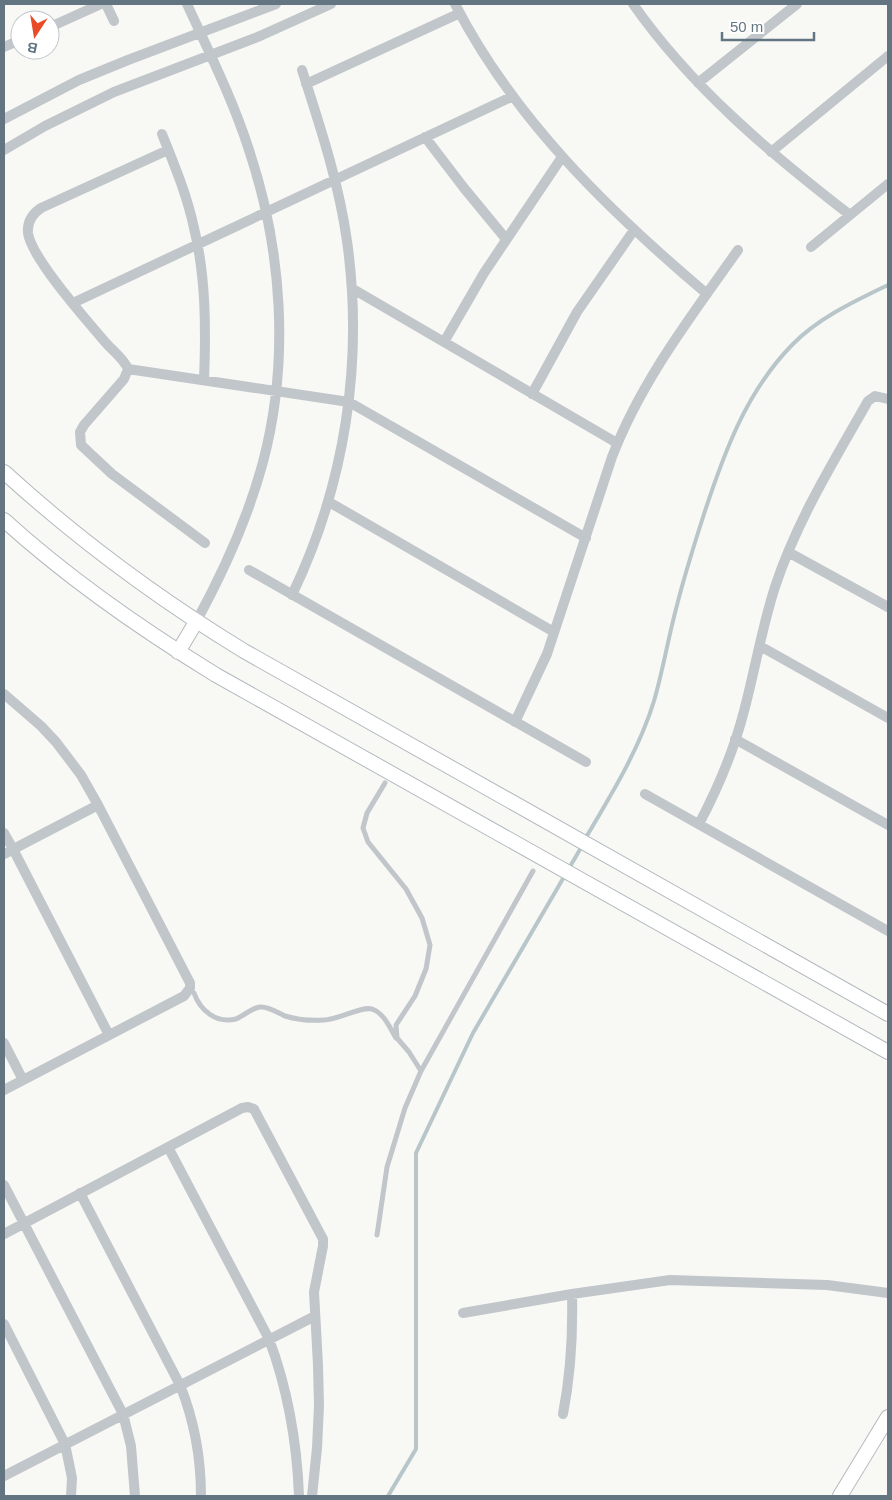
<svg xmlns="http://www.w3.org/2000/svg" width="892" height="1500" viewBox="0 0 892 1500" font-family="Helvetica,sans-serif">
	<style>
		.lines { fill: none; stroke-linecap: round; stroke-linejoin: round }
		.stream { stroke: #b8c6c9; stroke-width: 4 }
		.secondary-casing { stroke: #b3babe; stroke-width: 16 }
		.lane { stroke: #c1c6ca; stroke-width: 5 }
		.street { stroke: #c1c6ca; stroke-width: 10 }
		.secondary { stroke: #fff; stroke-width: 14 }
	</style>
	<rect width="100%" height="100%" fill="#f8f8f5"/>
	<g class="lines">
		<!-- stream -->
		<path class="stream" d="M585,839C611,795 639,750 654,701C663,670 668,639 676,609C684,577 694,545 704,514C724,453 746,392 792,345C818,318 855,301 888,285
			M388,1496L416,1449V1153L473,1033L582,846"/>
		<!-- secondary casing -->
		<g class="secondary-casing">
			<path id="secondary" d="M4,472C80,541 157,598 244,651L888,1014
				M4,520C69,579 141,629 216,675L888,1052
				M178,652L196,622
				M840,1496L888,1417"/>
		</g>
		<!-- lane -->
		<path class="lane" d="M385,783L367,813L363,828L368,842L406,889L422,918L430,945L426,969L415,996L396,1025L397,1038L409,1052L421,1071
			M194,993C200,1010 216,1024 236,1019C244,1016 251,1008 260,1007C268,1006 278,1013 285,1016C298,1020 310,1021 324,1020C338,1020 361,1006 372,1009C384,1013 390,1028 396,1038
			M377,1235L387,1167L405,1108L421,1071L533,871"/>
		<!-- street -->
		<path class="street" d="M106,4L114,21
			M187,4C209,52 233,100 249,150C282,249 290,360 263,462C248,518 224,571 196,622
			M455,4C514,119 609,211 707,294
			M633,4C692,88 770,153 850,215
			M50,27L101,4
			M4,47L20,40
			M698,83L797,4
			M306,84L460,13
			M4,119L79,80L128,60L276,4
			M162,134C174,164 187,195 194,228C206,277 206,330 204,380
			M425,137L464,188L506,239
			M4,150L45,126L114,92L260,36L331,4
			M168,150L41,208C32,214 27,222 28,233C31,258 88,322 106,343C113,351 124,359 128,369L124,379L84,425L80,432L81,445L112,474L205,543
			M771,152L888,56
			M811,247L888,184
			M353,289L617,443
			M73,303L513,96
			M444,342L484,273L562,157
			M128,369L349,402L586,538
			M532,394L577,312L634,230
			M329,502L554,632
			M788,552L888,607
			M249,570L586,762
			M292,595C345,485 364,362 347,241C339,183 320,126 302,70
			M760,646L888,718
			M4,694L41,726L56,742L81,775L98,805L190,983V988L184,996L4,1090
			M515,722L547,654L612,457C641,381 692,315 738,250
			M735,739L888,825
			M645,794L888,931
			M699,824C718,788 734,750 744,711C755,670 762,627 775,587C797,520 834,461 868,401L875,396L888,399
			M4,833L13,849L109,1035
			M4,854L98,805
			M4,1043L23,1080
			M168,1147L269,1339C288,1390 297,1443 299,1496
			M4,1185L123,1414L131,1446L135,1496
			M80,1193L180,1385C194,1420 201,1459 201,1496
			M4,1234L242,1108L248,1107L254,1109L323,1239V1246L314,1292L318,1365L319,1406L317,1448L312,1496
			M463,1313L572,1294L670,1280L827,1285L888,1293
			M4,1324L65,1444L72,1478L71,1496
			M563,1414C571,1373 573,1335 572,1294
			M4,1476L315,1316"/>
		<!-- secondary -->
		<use href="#secondary" class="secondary"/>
	</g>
	<!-- border -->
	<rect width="892" height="1500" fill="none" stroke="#627581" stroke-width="10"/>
	<!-- north arrow -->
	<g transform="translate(35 35) rotate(192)"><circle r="24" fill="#ffffff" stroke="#c0c8cd"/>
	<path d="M0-4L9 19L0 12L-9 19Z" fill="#e84b26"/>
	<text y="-8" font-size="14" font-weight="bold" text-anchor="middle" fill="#627581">B</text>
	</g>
	<!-- scale -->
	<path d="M722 32v8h92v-8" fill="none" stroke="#627581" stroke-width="2.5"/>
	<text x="730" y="32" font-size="15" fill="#627581" stroke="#ffffff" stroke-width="4" paint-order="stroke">50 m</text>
</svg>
